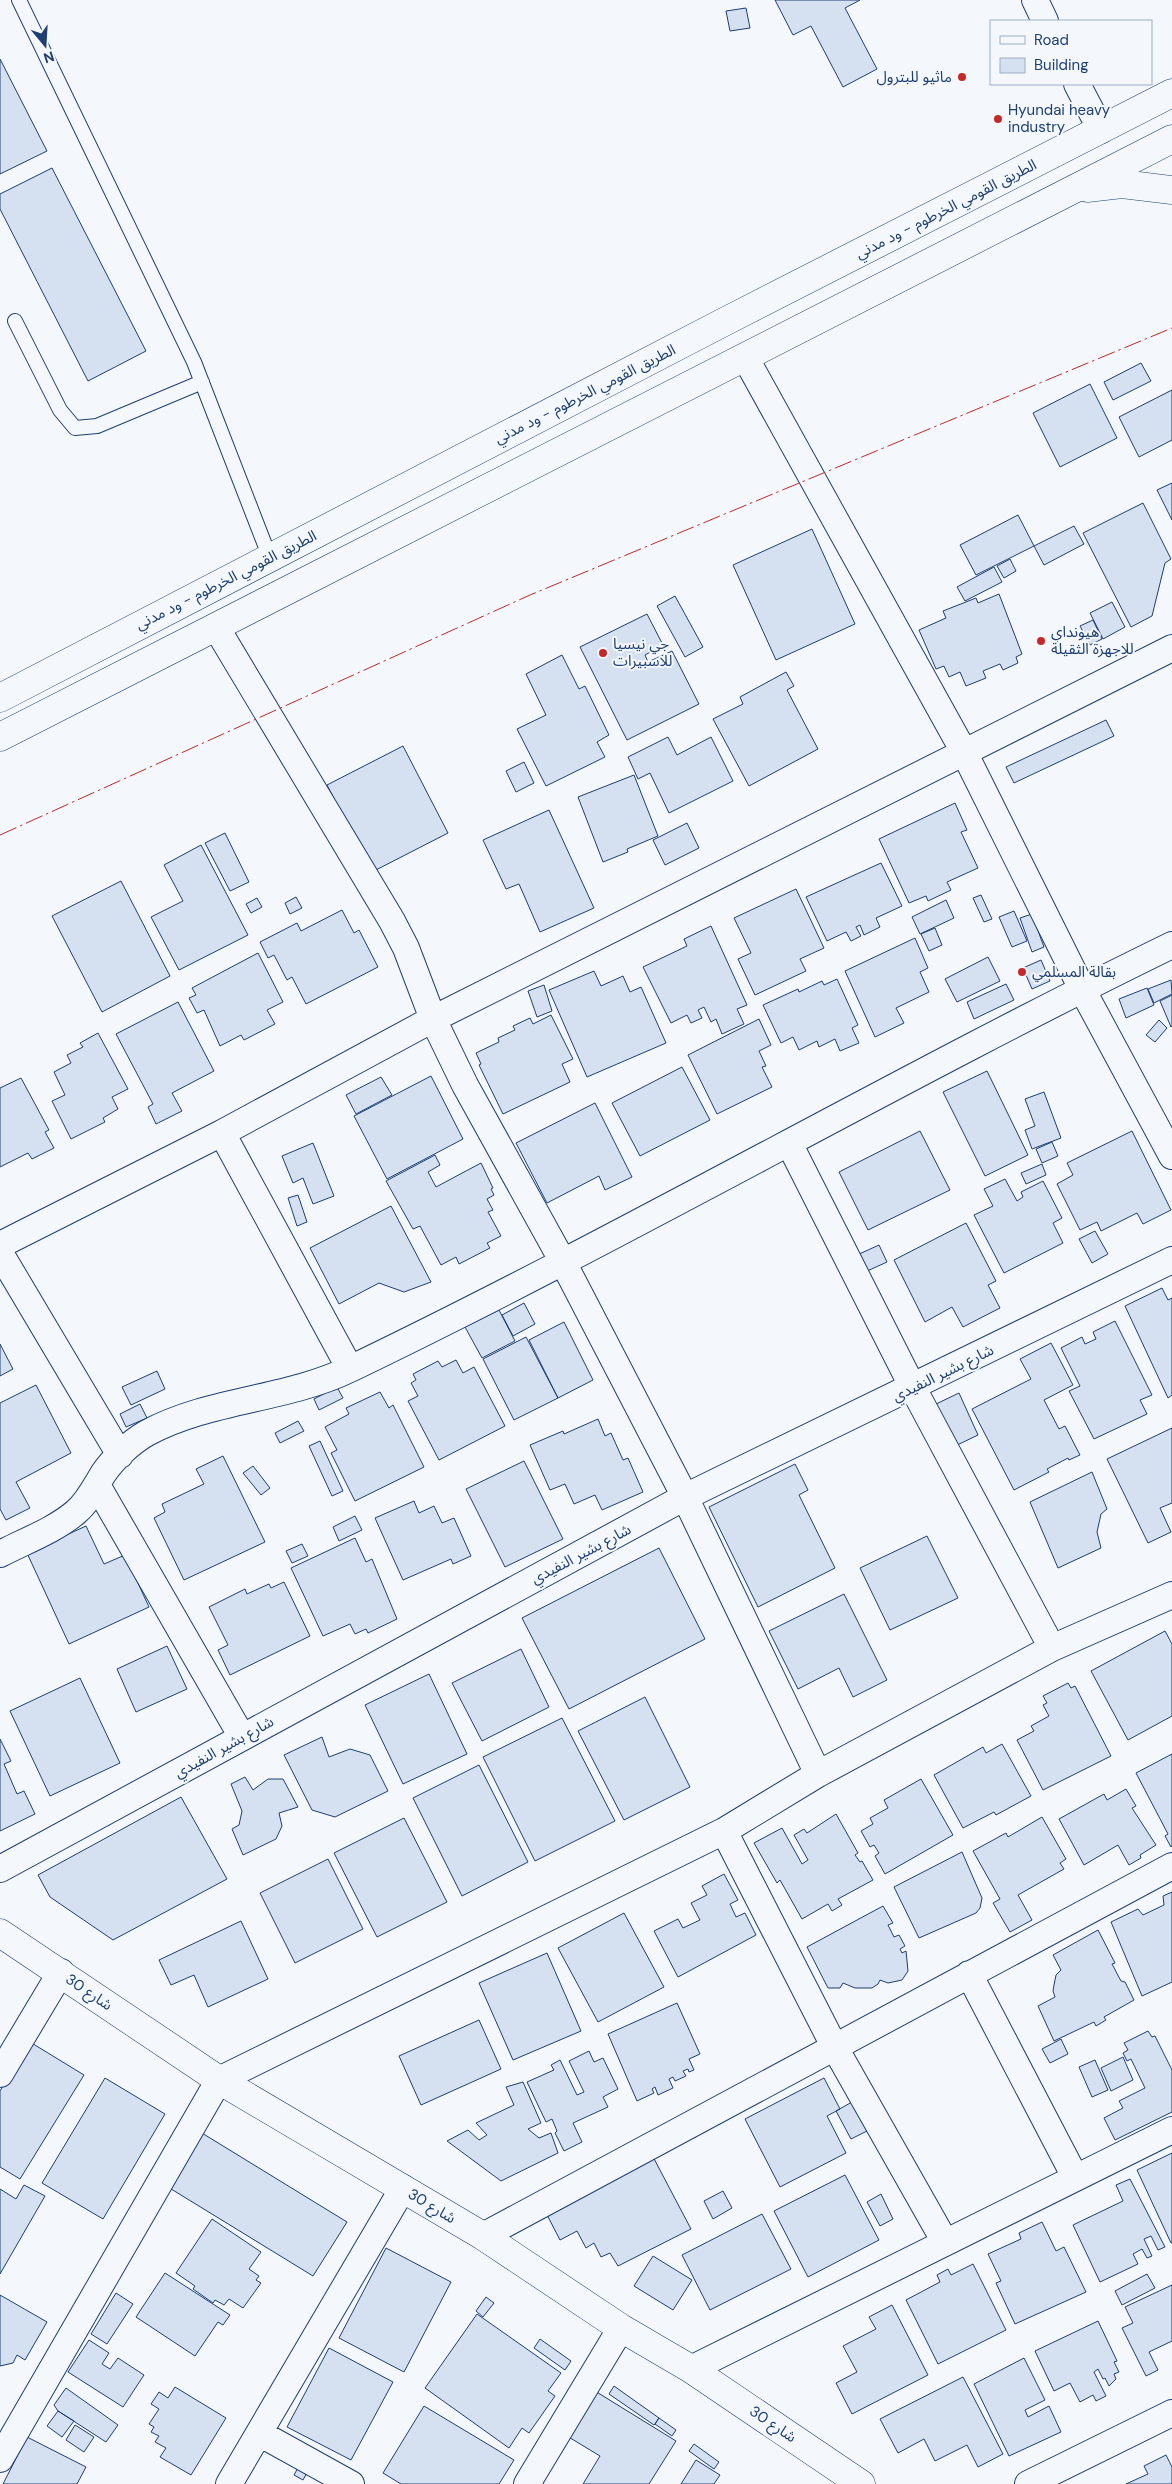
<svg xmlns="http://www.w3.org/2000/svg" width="1172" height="2484" viewBox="0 0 1172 2484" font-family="'DM Sans','Noto Sans Arabic',sans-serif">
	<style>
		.building { fill: #d5e0f0; stroke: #1d3f73 }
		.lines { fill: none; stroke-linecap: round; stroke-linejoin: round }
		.lane-casing { stroke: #1d3f73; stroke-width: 16 }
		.street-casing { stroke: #1d3f73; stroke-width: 28 }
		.secondary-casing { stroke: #1d3f73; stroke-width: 29 }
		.highway-casing { stroke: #1d3f73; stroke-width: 29 }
		.lane { stroke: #f4f7fb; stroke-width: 14 }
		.street { stroke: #f4f7fb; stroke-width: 26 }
		.secondary { stroke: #f4f7fb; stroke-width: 28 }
		.highway { stroke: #f4f7fb; stroke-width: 28 }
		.power { stroke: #c62828; stroke-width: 1; stroke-dasharray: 18 4 2.5 4; stroke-linecap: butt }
		.poi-dot { fill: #c62828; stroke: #f4f7fb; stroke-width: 2 }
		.labels { text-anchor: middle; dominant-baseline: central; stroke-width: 4; stroke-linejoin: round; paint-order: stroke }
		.poi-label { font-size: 15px; fill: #1d3f73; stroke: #f4f7fb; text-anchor: start }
		.street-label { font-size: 15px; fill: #1d3f73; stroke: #f4f7fb }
	</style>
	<rect width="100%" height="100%" fill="#f4f7fb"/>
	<!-- building -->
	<path class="building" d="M775,0H860L845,8L877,69L843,87L811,26L793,35Z
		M746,8L750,28L730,31L726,11Z
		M0,59L47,151L0,174Z
		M52,168L146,351L88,381L0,209V194Z
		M1141,363L1151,381L1113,400L1104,382Z
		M1090,384L1117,438L1060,467L1033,413Z
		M1172,390V440L1139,457L1119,417Z
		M1172,483V520L1157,490Z
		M1143,503L1171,559L1165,563L1152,616L1131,627L1083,533Z
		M1018,515L1034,546L976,575L960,545Z
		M1074,526L1084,544L1044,565L1034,546Z
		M812,529L855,624L776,660L733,565Z
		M1010,559L1016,571L1004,578L997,566Z
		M994,567L1002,582L965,601L957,587Z
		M999,594L1022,654L1016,657L1018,663L1003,670L1000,664L983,671L986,678L966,686L960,672L949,677L944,666L936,669L919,630L946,618L943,611L976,598L978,603Z
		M675,596L703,647L685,657L657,606Z
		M1112,602L1125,627L1103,639L1090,613Z
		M647,614L663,645L645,655L648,662L672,651L699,704L627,740L580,647Z
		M1093,620L1102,639L1090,645L1080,626Z
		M562,655L579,689L585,686L609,735L597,742L605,757L546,786L517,729L546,715L526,674Z
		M786,672L794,686L787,690L818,749L749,786L713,719L743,704L740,697Z
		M1106,720L1114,736L1014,783L1006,767Z
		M668,737L677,755L711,737L733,781L669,813L650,773L638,779L628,757Z
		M403,746L448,833L372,872L327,785Z
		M524,762L534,783L516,792L506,771Z
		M634,775L658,836L627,849L628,852L603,862L578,797Z
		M955,803L967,830L961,832L978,868L947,882L951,890L928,901L926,896L909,903L879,839Z
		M549,810L594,908L540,932L519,884L506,889L483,840Z
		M687,823L699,848L665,865L653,840Z
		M225,833L249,882L230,891L205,843Z
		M201,845L248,935L179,970L151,917L183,901L164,865Z
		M881,863L902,906L876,918L880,927L864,935L860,925L856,927L861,936L851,941L846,932L827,941L806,897Z
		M121,881L170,976L102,1012L52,916Z
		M796,889L824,948L800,959L806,971L755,995L738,959L751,953L734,918Z
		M981,895L992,919L984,922L973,898Z
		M296,897L302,908L290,914L285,903Z
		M257,898L262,907L251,913L246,904Z
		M946,900L954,918L920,934L912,917Z
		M342,910L354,933L359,930L378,967L306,1004L292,977L287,980L274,955L268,958L260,942L297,923L301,931Z
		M1014,911L1027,941L1012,947L999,917Z
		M1032,914L1044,947L1032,952L1020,918Z
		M711,926L747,1005L737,1009L744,1024L722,1034L716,1019L711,1022L704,1007L698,1010L702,1018L691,1023L687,1015L671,1023L643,967L687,946L684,939Z
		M935,928L942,945L929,951L921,934Z
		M915,938L928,968L920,972L929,992L896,1008L904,1023L875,1037L845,971Z
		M258,953L283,1002L267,1010L275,1024L244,1040L241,1035L220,1046L204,1010L197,1013L189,998L196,995L192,988Z
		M988,957L1000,981L957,1002L945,979Z
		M1041,960L1050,981L1032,989L1023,968Z
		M594,971L601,986L623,976L630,992L641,987L666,1043L587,1077L549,990Z
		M837,979L858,1025L852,1028L859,1043L840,1051L835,1039L819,1047L817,1041L799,1050L793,1037L781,1043L763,1005L798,989L799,992L822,981L824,985Z
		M1171,980L1172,994L1154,1003L1148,989Z
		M1006,984L1014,1000L974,1019L967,1002Z
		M544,985L552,1011L537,1017L528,991Z
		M1147,988L1154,1005L1126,1018L1119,999Z
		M1172,995V1026L1171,1027L1160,1001Z
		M178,1002L214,1071L172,1093L182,1111L156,1124L148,1107L153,1104L116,1034Z
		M551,1015L573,1059L562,1064L570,1082L503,1114L479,1065L481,1064L476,1053L499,1042L498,1038L515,1030L513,1026L530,1018L533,1024Z
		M759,1019L771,1045L759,1051L766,1066L762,1067L772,1087L717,1114L688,1055Z
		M1159,1020L1167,1028L1155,1042L1146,1035Z
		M98,1033L128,1089L112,1097L118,1109L103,1118L105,1122L71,1139L52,1101L65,1095L54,1072L71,1063L67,1055L83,1047L80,1043Z
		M682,1067L710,1120L640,1156L612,1103Z
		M987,1071L1028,1155L985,1176L943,1092Z
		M431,1076L463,1139L387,1179L354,1116Z
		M381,1077L392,1095L356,1114L346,1095Z
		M21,1078L49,1130L45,1132L54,1148L32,1159L28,1153L0,1167V1088Z
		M1044,1092L1061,1138L1032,1149L1025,1130L1035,1126L1025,1099Z
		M595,1103L632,1177L605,1190L599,1176L547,1203L516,1143Z
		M920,1131L950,1190L868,1230L839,1172Z
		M1132,1131L1171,1210L1143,1224L1137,1213L1101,1231L1097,1222L1080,1230L1057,1184L1073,1175L1067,1163Z
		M1052,1142L1058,1156L1042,1163L1036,1149Z
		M313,1143L334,1196L313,1204L303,1178L293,1183L282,1156Z
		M435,1155L440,1165L428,1172L436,1187L481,1163L493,1188L491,1189L494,1195L487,1199L493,1210L488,1212L501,1236L487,1243L490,1248L459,1264L456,1257L441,1265L420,1226L413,1229L386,1181Z
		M1042,1164L1046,1175L1026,1184L1021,1173Z
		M1005,1179L1017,1201L1023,1197L1021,1192L1043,1181L1062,1218L1053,1223L1063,1243L1004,1273L974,1215L993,1206L984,1189Z
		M298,1195L307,1222L297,1226L288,1198Z
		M391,1206L431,1282L404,1292L379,1283L339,1304L310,1248Z
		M966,1223L996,1281L988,1285L1000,1308L963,1327L952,1307L925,1322L894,1260Z
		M1095,1231L1108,1254L1092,1263L1079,1239Z
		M879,1245L887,1262L865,1272L857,1255Z
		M1162,1288L1168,1300L1172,1298V1395L1168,1398L1125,1306Z
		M524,1303L535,1324L513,1336L502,1315Z
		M499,1310L515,1341L482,1358L465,1327Z
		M1115,1321L1152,1395L1140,1400L1147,1414L1094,1439L1069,1391L1080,1386L1061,1348L1082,1337L1085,1344L1096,1339L1093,1332Z
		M564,1322L593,1380L558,1398L529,1340Z
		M526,1337L558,1398L514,1420L483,1359Z
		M1051,1343L1073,1385L1044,1400L1059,1429L1065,1426L1080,1455L1069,1460L1068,1458L1047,1469L1049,1472L1014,1490L972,1409L1031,1379L1020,1359Z
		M0,1344L13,1369L0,1376Z
		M456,1360L463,1373L474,1367L505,1426L439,1460L408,1401L418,1396L411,1383L416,1380L413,1374L438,1361L442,1367Z
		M157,1371L165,1389L131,1405L122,1387Z
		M36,1385L71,1453L16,1482L30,1508L6,1520L0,1509V1403Z
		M337,1387L343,1398L319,1410L314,1399Z
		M380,1392L389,1408L393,1405L424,1467L355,1501L331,1453L337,1450L325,1427L349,1414L346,1408Z
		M959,1393L978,1435L953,1447L934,1405Z
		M140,1404L147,1418L126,1427L120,1414Z
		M598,1419L605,1436L611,1433L623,1460L628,1458L643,1492L602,1510L595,1495L574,1504L565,1484L550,1490L530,1445L563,1431L564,1434Z
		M298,1421L304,1431L280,1443L275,1433Z
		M1172,1428V1503L1160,1508L1171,1532L1148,1543L1107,1459Z
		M320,1441L343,1491L332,1496L309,1446Z
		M223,1456L265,1542L184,1580L154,1518L165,1512L162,1504L204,1484L196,1469Z
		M524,1461L563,1539L505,1567L466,1489Z
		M795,1464L808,1490L799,1495L835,1568L758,1607L709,1507Z
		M253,1466L270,1488L261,1495L243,1473Z
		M1092,1472L1107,1509L1101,1514L1097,1532L1101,1548L1058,1568L1030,1502Z
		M414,1501L419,1513L434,1506L442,1523L454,1518L471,1556L453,1564L451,1559L403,1580L375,1518Z
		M355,1516L362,1530L339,1541L333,1527Z
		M86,1526L104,1564L125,1555L149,1607L69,1644L27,1553Z
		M927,1536L958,1598L890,1630L860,1568Z
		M355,1538L366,1562L372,1559L397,1619L368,1633L366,1629L355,1634L350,1624L323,1636L291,1568Z
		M302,1544L308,1556L292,1563L286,1551Z
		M659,1548L705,1639L569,1709L522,1618Z
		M284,1582L310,1636L230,1675L218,1650L228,1645L209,1607L245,1589L247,1594L269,1584L271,1588Z
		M844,1594L887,1680L853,1697L839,1668L798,1689L769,1631Z
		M1165,1631L1172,1644V1716L1128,1740L1091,1671Z
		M167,1646L187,1689L136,1712L117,1669Z
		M521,1649L549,1707L482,1741L452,1683Z
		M429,1674L467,1754L403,1784L365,1705Z
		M80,1678L120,1763L50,1796L10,1711Z
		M1068,1683L1071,1688L1075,1686L1111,1756L1043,1790L1017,1740L1034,1731L1031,1726L1049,1716L1043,1705L1047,1703L1043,1696Z
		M645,1697L690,1787L624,1820L578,1731Z
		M562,1718L615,1821L535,1861L483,1757Z
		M322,1737L329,1757L350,1749L370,1755L388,1791L335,1817L312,1810L284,1755Z
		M0,1739L11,1761L4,1764L17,1794L24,1791L35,1814L0,1831Z
		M1002,1744L1031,1796L996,1815L994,1812L963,1828L934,1775L983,1747L986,1753Z
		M1172,1754V1846L1171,1847L1165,1836L1168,1834L1136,1773Z
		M479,1765L528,1862L462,1896L413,1798Z
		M245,1777L253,1790L268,1779H283L298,1807L279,1813L282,1826L276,1839L243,1855L232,1829L239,1825L242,1811L231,1784Z
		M921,1779L953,1835L885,1874L875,1856L879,1853L874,1845L870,1847L861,1831L873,1824L870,1818L888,1808L884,1800Z
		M1126,1789L1136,1806L1132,1808L1156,1845L1140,1855L1141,1858L1129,1865L1118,1845L1084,1865L1059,1819L1104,1794L1107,1800Z
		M181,1797L227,1879L113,1940L50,1897L38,1875Z
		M836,1814L858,1853L855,1855L860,1862L862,1861L873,1880L838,1899L842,1905L832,1911L828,1904L802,1919L780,1880L777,1883L754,1843L782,1828L802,1864L808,1860L794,1835L804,1829L807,1833Z
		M1042,1817L1066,1859L1060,1863L1064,1869L1018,1895L1032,1920L1010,1932L993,1903L1000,1899L973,1851L1006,1833L1008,1837Z
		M404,1818L447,1902L377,1937L334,1853Z
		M962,1852L982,1898L980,1908L976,1913L919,1938L894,1887Z
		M328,1859L363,1929L295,1963L260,1893Z
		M724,1874L738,1900L730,1904L736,1917L745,1913L756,1935L678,1977L654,1931L678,1919L683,1928L700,1920L691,1903L707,1895L702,1886Z
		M1172,1892V1982L1142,1996L1111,1922L1138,1909L1143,1915L1164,1905L1163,1896Z
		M883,1906L893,1923L888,1925L894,1937L899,1935L905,1946L900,1949L902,1953L906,1951L908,1971L902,1980L888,1983L880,1980L878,1984L872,1988H855L843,1983L840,1988H828L807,1947Z
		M624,1913L664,1987L598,2022L558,1948Z
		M241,1921L268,1979L208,2007L194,1975L171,1985L159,1960Z
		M1098,1930L1115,1963L1112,1964L1121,1981L1125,1982L1134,2000L1104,2017L1106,2020L1096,2026L1094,2022L1054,2041L1038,2006L1055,1997L1053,1991L1054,1985L1056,1975L1061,1970L1053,1955Z
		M547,1953L581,2031L513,2060L479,1983Z
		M677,2003L700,2054L689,2059L694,2070L689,2072L688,2069L683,2071L686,2076L675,2081L673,2077L669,2079L673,2088L658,2095L655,2087L652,2089L654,2093L637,2101L608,2034Z
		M479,2020L501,2069L421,2105L399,2056Z
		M1148,2031L1152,2037L1155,2036L1172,2070V2112L1115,2140L1104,2118L1123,2108L1119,2101L1145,2088L1131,2059L1127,2061L1123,2053L1128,2050L1124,2043Z
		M1061,2039L1068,2054L1050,2063L1042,2049Z
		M30,2042L84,2075L20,2179L0,2167V2091Z
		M589,2051L594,2062L603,2058L618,2089L603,2097L608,2107L573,2123L582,2142L564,2151L555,2133L557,2131L552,2119L546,2122L527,2082L554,2070L551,2065L560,2060L577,2095L584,2092L569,2061Z
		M1123,2057L1133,2080L1111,2091L1101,2068Z
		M1095,2060L1108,2090L1092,2097L1079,2067Z
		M105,2078L165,2114L103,2219L42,2183Z
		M824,2078L840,2109L827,2116L846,2153L780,2187L745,2119Z
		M523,2082L541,2123L528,2129L539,2138L551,2133L558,2153L501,2181L447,2141L468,2130L479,2140L487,2135L476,2123L514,2105L506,2087Z
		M852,2102L867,2131L851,2139L836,2111Z
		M197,2130L347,2222L313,2276L163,2184Z
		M651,2153L691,2229L618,2266L610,2253L601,2257L594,2243L586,2248L577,2231L560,2240L544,2209Z
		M1172,2153V2243H1171L1137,2170Z
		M845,2175L879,2240L808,2277L774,2211Z
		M1130,2179L1165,2247L1158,2250L1151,2236L1144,2239L1152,2256L1147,2258L1142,2249L1133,2254L1138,2264L1100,2282L1073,2225L1123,2201L1116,2185Z
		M24,2185L45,2196L0,2274V2189L16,2199Z
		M723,2191L732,2208L713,2219L704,2201Z
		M881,2194L893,2219L880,2226L867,2202Z
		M762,2214L791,2269L710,2310L682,2255Z
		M212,2219L261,2252L249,2269L259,2276L256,2280L261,2283L243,2308L229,2299L224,2305L215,2300L213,2303L193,2289L195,2286L176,2273Z
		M1042,2222L1056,2251L1064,2247L1086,2292L1015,2324L996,2283L1001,2281L988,2254L1021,2239L1019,2233Z
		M386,2248L451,2282L404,2372L339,2338Z
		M653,2256L692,2280L673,2310L634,2286Z
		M973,2264L1006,2330L938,2364L906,2300L940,2282L937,2275L948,2269L951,2275Z
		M165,2273L230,2315L223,2325L218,2322L195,2356L136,2317Z
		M1147,2274L1155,2288L1122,2305L1115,2291Z
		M1172,2285V2341L1149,2352L1158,2370L1146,2376L1122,2328L1133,2323L1125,2307Z
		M116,2293L133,2304L107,2344L91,2334Z
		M0,2295L47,2322L25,2360L17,2355L13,2363L0,2366Z
		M486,2297L494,2303L483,2317L476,2311Z
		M892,2305L928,2375L852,2414L836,2383L857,2372L843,2346L876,2329L869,2317Z
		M477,2314L561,2373L548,2391L555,2396L529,2433L522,2428L509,2448L425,2388Z
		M1098,2321L1117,2361L1114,2362L1119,2372L1114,2374L1116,2379L1109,2386L1105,2378L1103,2379L1098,2369L1094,2372L1106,2396L1096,2401L1093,2395L1080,2402L1070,2383L1054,2391L1035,2351Z
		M540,2339L571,2361L565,2370L534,2348Z
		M89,2340L109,2353L102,2364L110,2369L118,2358L144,2375L123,2407L68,2372Z
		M329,2348L393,2382L351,2460L287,2427Z
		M1024,2358L1045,2400L1025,2410L1028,2417L1049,2406L1061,2432L1009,2456L974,2384Z
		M963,2377L1003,2454L978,2467L967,2445L935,2461L924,2439L898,2453L880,2419Z
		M614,2386L659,2418L655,2424L654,2425L609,2394Z
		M175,2387L226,2418L191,2475L160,2457L166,2448L155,2442L159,2436L151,2432L154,2427L149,2424L159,2409L151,2404L159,2392L168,2398Z
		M66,2388L118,2425L106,2442L58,2411L54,2405Z
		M595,2391L676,2441L649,2484H583L600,2456L567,2436Z
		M424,2406L514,2460L499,2484H401L383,2473Z
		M58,2411L74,2421L62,2437L47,2426Z
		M659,2418L676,2430L672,2436L655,2424Z
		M75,2425L94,2437L84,2452L66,2440Z
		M27,2437L86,2467L77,2484H3Z
		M694,2444L719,2462L714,2469L689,2451Z
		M1166,2455L1172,2467V2484H1126L1148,2474L1144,2466Z
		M696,2460L720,2475L714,2484H681Z
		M300,2464L309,2469L303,2480L294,2475Z"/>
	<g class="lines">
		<!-- lane casing -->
		<g class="lane-casing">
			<path id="lane" d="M19,0L194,362L270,558
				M15,321L60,410L75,428L97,426L202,382"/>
		</g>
		<!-- street casing -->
		<g class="street-casing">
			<path id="street" d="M1035,0L1045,21
				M1077,84L1101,130
				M745,357L964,752L1082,989L1172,1156
				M216,627L392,921L406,948L433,1019L465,1085L563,1262L685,1497L818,1774
				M222,1133L350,1369
				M789,1143L913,1388L1052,1648
				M0,1245L222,1133L433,1019L1172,648
				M0,1253L120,1455
				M97,1485L242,1737
				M0,1554C25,1541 55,1530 76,1512C88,1502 95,1487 103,1474C113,1459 131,1442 147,1433C210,1399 286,1400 350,1369C628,1235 895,1080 1172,945
				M724,1831L834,2046L945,2242
				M0,1869L685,1497L1172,1260
				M969,1974L1075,2177
				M0,2074L61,1972
				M483,2236L1172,1866
				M691,2369L1172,2130
				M259,2433L351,2484
				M0,2459L219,2080L724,1831L818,1774L1052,1648L1172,1595
				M229,2484L403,2188
				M527,2484L621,2328
				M1028,2484L1172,2413"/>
		</g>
		<!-- secondary casing -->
		<g class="secondary-casing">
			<path id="secondary" d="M0,1933L219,2080L483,2236L621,2328L691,2369L861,2484"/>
		</g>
		<!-- highway casing -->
		<g class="highway-casing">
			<path id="highway" d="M1087,188L1122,184L1172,190
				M0,698L724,322L1172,93
				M0,737L1172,139"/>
		</g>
		<!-- lane -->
		<use href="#lane" class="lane"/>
		<!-- street -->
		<use href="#street" class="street"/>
		<!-- secondary -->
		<use href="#secondary" class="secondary"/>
		<!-- highway -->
		<use href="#highway" class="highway"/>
		<!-- power -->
		<path class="power" d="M0,835L530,595L1172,328"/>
	</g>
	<!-- markers -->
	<g class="poi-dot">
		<circle cx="962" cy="77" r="5"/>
		<circle cx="998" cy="119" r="5"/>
		<circle cx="1041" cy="641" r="5"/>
		<circle cx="603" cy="653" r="5"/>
		<circle cx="1022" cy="972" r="5"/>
	</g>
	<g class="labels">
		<!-- poi labels -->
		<g class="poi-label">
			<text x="952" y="77" text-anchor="end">ماثيو للبترول</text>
			<text x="1008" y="110">Hyundai heavy<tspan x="1008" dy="17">industry</tspan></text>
			<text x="1051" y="632">هيونداي<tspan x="1051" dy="17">للاجهزة الثقيلة</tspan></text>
			<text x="613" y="644">جي نيسيا<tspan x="613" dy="17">للاسبيرات</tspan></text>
			<text x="1032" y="972">بقالة المسلمي</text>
		</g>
		<!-- street labels -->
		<g class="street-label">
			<text transform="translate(946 209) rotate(-27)">الطريق القومي الخرطوم - ود مدني</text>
			<text transform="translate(585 394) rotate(-27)">الطريق القومي الخرطوم - ود مدني</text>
			<text transform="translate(226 580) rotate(-27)">الطريق القومي الخرطوم - ود مدني</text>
			<text transform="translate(943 1373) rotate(-26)">شارع بشير النفيدي</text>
			<text transform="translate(581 1554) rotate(-28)">شارع بشير النفيدي</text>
			<text transform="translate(224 1747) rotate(-29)">شارع بشير النفيدي</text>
			<text transform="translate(89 1992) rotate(34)">شارع 30</text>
			<text transform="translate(432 2206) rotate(31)">شارع 30</text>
			<text transform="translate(773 2424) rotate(34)">شارع 30</text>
		</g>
	</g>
	<!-- legend -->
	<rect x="990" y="20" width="162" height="65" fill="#f4f7fb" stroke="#9eadc5"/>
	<rect x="1000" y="36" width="25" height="8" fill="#f4f7fb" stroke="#9eadc5"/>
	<text x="1034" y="45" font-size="15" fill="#1d3f73">Road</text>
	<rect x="1000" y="58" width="25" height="15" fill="#d5e0f0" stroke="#9eadc5"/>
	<text x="1034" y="70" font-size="15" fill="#1d3f73">Building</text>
	<!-- north arrow -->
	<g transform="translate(45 45) rotate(162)" stroke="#f4f7fb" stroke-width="4" paint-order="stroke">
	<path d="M0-4L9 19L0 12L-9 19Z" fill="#1d3f73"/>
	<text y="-8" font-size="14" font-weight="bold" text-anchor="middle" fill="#1d3f73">N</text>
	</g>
</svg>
